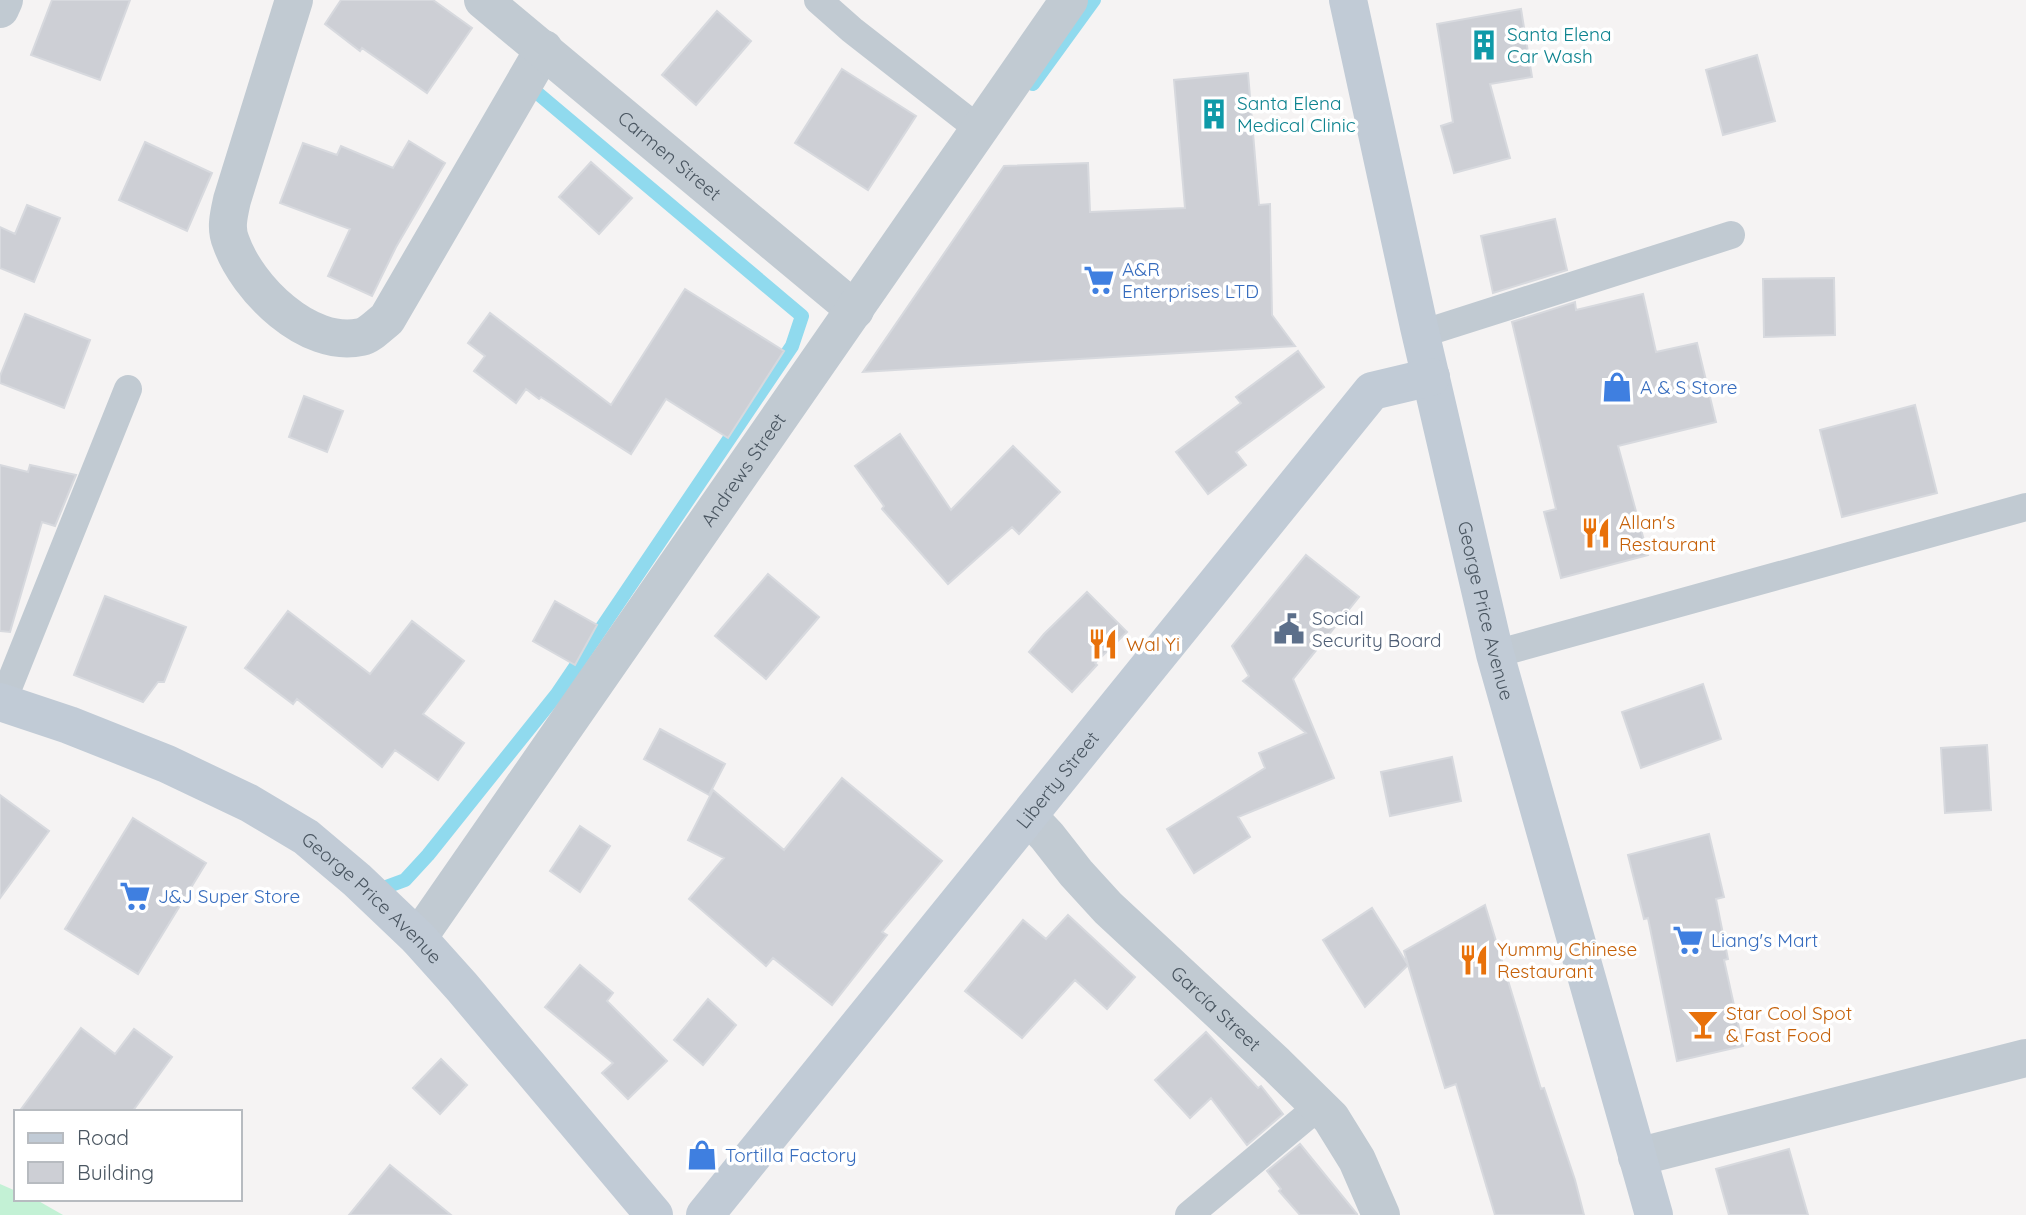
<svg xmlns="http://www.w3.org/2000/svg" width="2026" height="1215" viewBox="0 0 2026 1215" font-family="Quicksand,sans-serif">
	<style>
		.green { fill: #c3f1d5 }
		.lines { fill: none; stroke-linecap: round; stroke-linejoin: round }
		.stream { stroke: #90daee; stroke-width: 14 }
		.building { fill: #cdcfd5; stroke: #d7d9de; stroke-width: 2 }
		.service { stroke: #c1cad2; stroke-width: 28 }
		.minor { stroke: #c1cad2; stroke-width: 38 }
		.secondary { stroke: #c1cbd6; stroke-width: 38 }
		.labels { text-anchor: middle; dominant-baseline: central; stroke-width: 7; stroke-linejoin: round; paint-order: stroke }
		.culture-label { font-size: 19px; fill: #0d838f; stroke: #fff; text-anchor: start }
		.street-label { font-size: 19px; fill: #4a5661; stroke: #fff }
		.shop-label { font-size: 19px; fill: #366cbe; stroke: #fff; text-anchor: start }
		.food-label { font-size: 19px; fill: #c56008; stroke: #fff; text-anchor: start }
		.service-label { font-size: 19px; fill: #4e5e75; stroke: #fff; text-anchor: start }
	</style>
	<rect width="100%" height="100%" fill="#f5f3f3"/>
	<!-- green -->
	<path class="green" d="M0,1184L16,1191V1199H35L63,1215H0Z"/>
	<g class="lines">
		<!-- stream -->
		<path class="stream" d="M1033,84L1094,0
			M386,887L405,880L428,855L557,694L792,346L802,316L529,86"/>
	</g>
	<!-- building -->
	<path class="building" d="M52,0H130L100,80L31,55Z
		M341,0H433L472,28L427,93L362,48L360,51L325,24Z
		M1521,9L1532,77L1490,84L1510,158L1454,173L1441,126L1453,122L1437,24Z
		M717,11L751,41L696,105L662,75Z
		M1757,55L1775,121L1723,135L1706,70Z
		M842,69L916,116L868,190L795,143Z
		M1248,73L1259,205L1270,204L1272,315L1295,346L863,372L1004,166L1088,163L1090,212L1185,208L1174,80Z
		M409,141L445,163L396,247L372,296L328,276L350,229L280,203L303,143L337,155L341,146L393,168Z
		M145,142L212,173L187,231L119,200Z
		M591,162L632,198L599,234L559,197Z
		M27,205L60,218L34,282L0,268V227L15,234Z
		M1555,219L1567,270L1493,293L1481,236Z
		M1834,278L1835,335L1764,337L1763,279Z
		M685,289L784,351L728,438L666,399L631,454L541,397L539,399L526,389L516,403L474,371L485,356L468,343L490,313L611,405Z
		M1643,294L1656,352L1697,343L1716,422L1618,446L1648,555L1561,578L1544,512L1556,509L1512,322L1575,302L1576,310Z
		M25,314L90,340L64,408L0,383V376Z
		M1298,351L1324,387L1236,452L1246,465L1208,494L1176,452L1241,403L1236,397Z
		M304,396L343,411L327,452L289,437Z
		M1915,405L1937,493L1842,517L1820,430Z
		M900,434L951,510L1013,446L1060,492L1019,534L1012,527L948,584L882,509L884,506L855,466Z
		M0,465L28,472L30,465L76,475L55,526L42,522L10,632L0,631Z
		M1306,555L1359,597L1293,679L1334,778L1238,817L1250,837L1194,873L1167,829L1265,768L1259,753L1306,733L1243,681L1249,676L1232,646Z
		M768,574L819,617L766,679L715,636Z
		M1087,592L1127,632L1095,663L1097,665L1072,692L1029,652L1044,634Z
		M105,596L186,627L164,682H158L143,702L74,675Z
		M555,601L597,625L575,665L533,641Z
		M288,611L370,674L412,621L464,661L423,714L464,743L438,780L395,750L382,767L297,699L293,704L245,668Z
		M1703,684L1721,739L1641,768L1622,712Z
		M660,729L725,764L709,795L644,759Z
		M1987,745L1991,810L1945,813L1941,748Z
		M1452,757L1461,801L1390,816L1381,772Z
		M842,778L942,861L882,932L887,935L832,1005L773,958L766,966L689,899L724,858L688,840L713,790L784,850Z
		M0,795L49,831L0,898Z
		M133,818L206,863L138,974L65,929Z
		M580,826L610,846L580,892L550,871Z
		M1709,834L1724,897L1716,899L1728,959L1724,960L1743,1046L1677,1061L1648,918L1644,919L1628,855Z
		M1485,905L1541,1089L1544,1088L1575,1180L1584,1215H1495L1456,1084L1445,1088L1408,965L1365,1007L1323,940L1372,908L1408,965L1404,951Z
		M1068,915L1135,977L1107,1009L1075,980L1022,1038L965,991L1023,920L1046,939Z
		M580,965L613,993L607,1001L667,1061L628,1099L602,1073L613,1063L545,1007Z
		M708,999L736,1025L703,1065L674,1040Z
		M81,1028L115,1054L134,1029L172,1057L132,1112H19Z
		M1206,1032L1258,1088L1261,1086L1283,1114L1247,1145L1211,1098L1190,1118L1155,1080Z
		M441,1059L467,1085L440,1114L413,1088Z
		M1300,1144L1357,1214V1215H1300L1279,1191L1281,1189L1267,1171Z
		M1789,1149L1808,1215H1729L1716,1169Z
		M390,1165L451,1215H349Z"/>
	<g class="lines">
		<!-- service -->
		<path class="service" d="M818,0L852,30L980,130
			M1421,334L1731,235
			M1495,654L2026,507
			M2,703L128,389
			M1189,1215L1319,1106"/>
		<!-- minor -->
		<g class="minor">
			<path d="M294,0L232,200C229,214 225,228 231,242C247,288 308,349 361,337C370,335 379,325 387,319L544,49"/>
			<path id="s1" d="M483,0L855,310"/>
			<path d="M0,9L4,0"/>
			<path id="s2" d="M1029,817L1047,836L1076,873L1108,908L1276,1064L1331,1118L1357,1160L1381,1215"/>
			<path id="s3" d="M418,938L1069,0"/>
			<path d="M1637,1157L2026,1058"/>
		</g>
		<!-- secondary -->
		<g class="secondary">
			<path id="s4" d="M1348,0L1419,327L1495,654L1654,1215"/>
			<path id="s5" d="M0,702L69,725L167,764L249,803L306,837L357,880L418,938L462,987L654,1215"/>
			<path id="s6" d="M705,1215L1372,391L1431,377"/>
		</g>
	</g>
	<!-- icons -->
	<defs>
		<g id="building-bare" transform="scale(2.415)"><path d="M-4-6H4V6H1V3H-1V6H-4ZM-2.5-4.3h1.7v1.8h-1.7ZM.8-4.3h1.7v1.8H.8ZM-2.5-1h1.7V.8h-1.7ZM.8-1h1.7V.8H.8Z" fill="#0f9aa8" stroke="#fff" stroke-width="2.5" paint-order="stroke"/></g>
		<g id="supermarket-bare" transform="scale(2.415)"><path d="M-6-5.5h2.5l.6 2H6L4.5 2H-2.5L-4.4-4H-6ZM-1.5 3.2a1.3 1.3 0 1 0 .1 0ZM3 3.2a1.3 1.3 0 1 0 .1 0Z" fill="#3f7fe0" stroke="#fff" stroke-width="2.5" paint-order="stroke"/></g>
		<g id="shop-bare" transform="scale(2.415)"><path d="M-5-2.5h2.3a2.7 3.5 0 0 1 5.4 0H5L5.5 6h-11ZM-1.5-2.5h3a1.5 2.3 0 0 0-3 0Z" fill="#3f7fe0" stroke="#fff" stroke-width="2.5" paint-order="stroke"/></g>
		<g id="restaurant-bare" transform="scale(2.415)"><path d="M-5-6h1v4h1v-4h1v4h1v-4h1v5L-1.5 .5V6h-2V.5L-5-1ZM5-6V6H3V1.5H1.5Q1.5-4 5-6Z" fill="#e8710a" stroke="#fff" stroke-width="2.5" paint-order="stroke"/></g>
		<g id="civic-bare" transform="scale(2.415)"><path d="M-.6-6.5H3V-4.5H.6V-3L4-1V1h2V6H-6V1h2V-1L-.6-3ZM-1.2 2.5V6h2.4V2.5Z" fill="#5c6f8a" stroke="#fff" stroke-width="2.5" paint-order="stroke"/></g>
		<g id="bar-bare" transform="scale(2.415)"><path d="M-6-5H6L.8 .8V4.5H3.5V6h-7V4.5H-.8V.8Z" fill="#e8710a" stroke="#fff" stroke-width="2.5" paint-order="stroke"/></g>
	</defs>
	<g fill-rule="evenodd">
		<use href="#building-bare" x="1484" y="45"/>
		<use href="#building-bare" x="1214" y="114"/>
		<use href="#supermarket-bare" x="1099" y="280"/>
		<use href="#shop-bare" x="1617" y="387"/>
		<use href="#restaurant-bare" x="1596" y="533"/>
		<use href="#civic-bare" x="1289" y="629"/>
		<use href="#restaurant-bare" x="1103" y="644"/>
		<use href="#supermarket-bare" x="135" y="896"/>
		<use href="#supermarket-bare" x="1688" y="940"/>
		<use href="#restaurant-bare" x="1474" y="960"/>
		<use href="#bar-bare" x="1703" y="1024"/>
		<use href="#shop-bare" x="702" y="1155"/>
	</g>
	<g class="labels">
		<!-- culture labels -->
		<g class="culture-label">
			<text x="1507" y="34">Santa Elena<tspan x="1507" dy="22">Car Wash</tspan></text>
			<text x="1237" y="103">Santa Elena<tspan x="1237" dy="22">Medical Clinic</tspan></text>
		</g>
		<!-- street labels -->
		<g class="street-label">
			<text stroke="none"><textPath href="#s1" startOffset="243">Carmen Street</textPath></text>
			<text stroke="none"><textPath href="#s3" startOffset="570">Andrews Street</textPath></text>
			<text stroke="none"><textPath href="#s4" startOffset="626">George Price Avenue</textPath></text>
			<text stroke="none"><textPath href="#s6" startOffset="560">Liberty Street</textPath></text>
			<text stroke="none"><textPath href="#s5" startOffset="425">George Price Avenue</textPath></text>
			<text stroke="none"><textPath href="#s2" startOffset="268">García Street</textPath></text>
		</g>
		<!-- shop labels -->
		<g class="shop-label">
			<text x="1122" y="269">A&amp;R<tspan x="1122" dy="22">Enterprises LTD</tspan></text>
			<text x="1640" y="387">A &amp; S Store</text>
			<text x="158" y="896">J&amp;J Super Store</text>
			<text x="1711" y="940">Liang's Mart</text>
			<text x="725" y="1155">Tortilla Factory</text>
		</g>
		<!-- food labels -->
		<g class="food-label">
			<text x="1619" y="522">Allan's<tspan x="1619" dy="22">Restaurant</tspan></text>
			<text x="1126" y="644">Wal Yi</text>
			<text x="1497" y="949">Yummy Chinese<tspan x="1497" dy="22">Restaurant</tspan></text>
			<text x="1726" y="1013">Star Cool Spot<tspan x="1726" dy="22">&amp; Fast Food</tspan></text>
		</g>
		<!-- service labels -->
		<g class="service-label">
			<text x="1312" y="618">Social<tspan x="1312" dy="22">Security Board</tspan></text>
		</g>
	</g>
	<!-- legend -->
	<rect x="14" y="1110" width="228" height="91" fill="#ffffff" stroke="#b7bbc0" stroke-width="2"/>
	<rect x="28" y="1133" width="35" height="10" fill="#c1cbd6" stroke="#b7bbc0" stroke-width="2"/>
	<text x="77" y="1145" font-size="21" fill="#4a5661">Road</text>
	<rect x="28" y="1162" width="35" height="21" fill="#cdcfd5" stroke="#b7bbc0" stroke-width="2"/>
	<text x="77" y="1180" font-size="21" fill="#4a5661">Building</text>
</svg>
